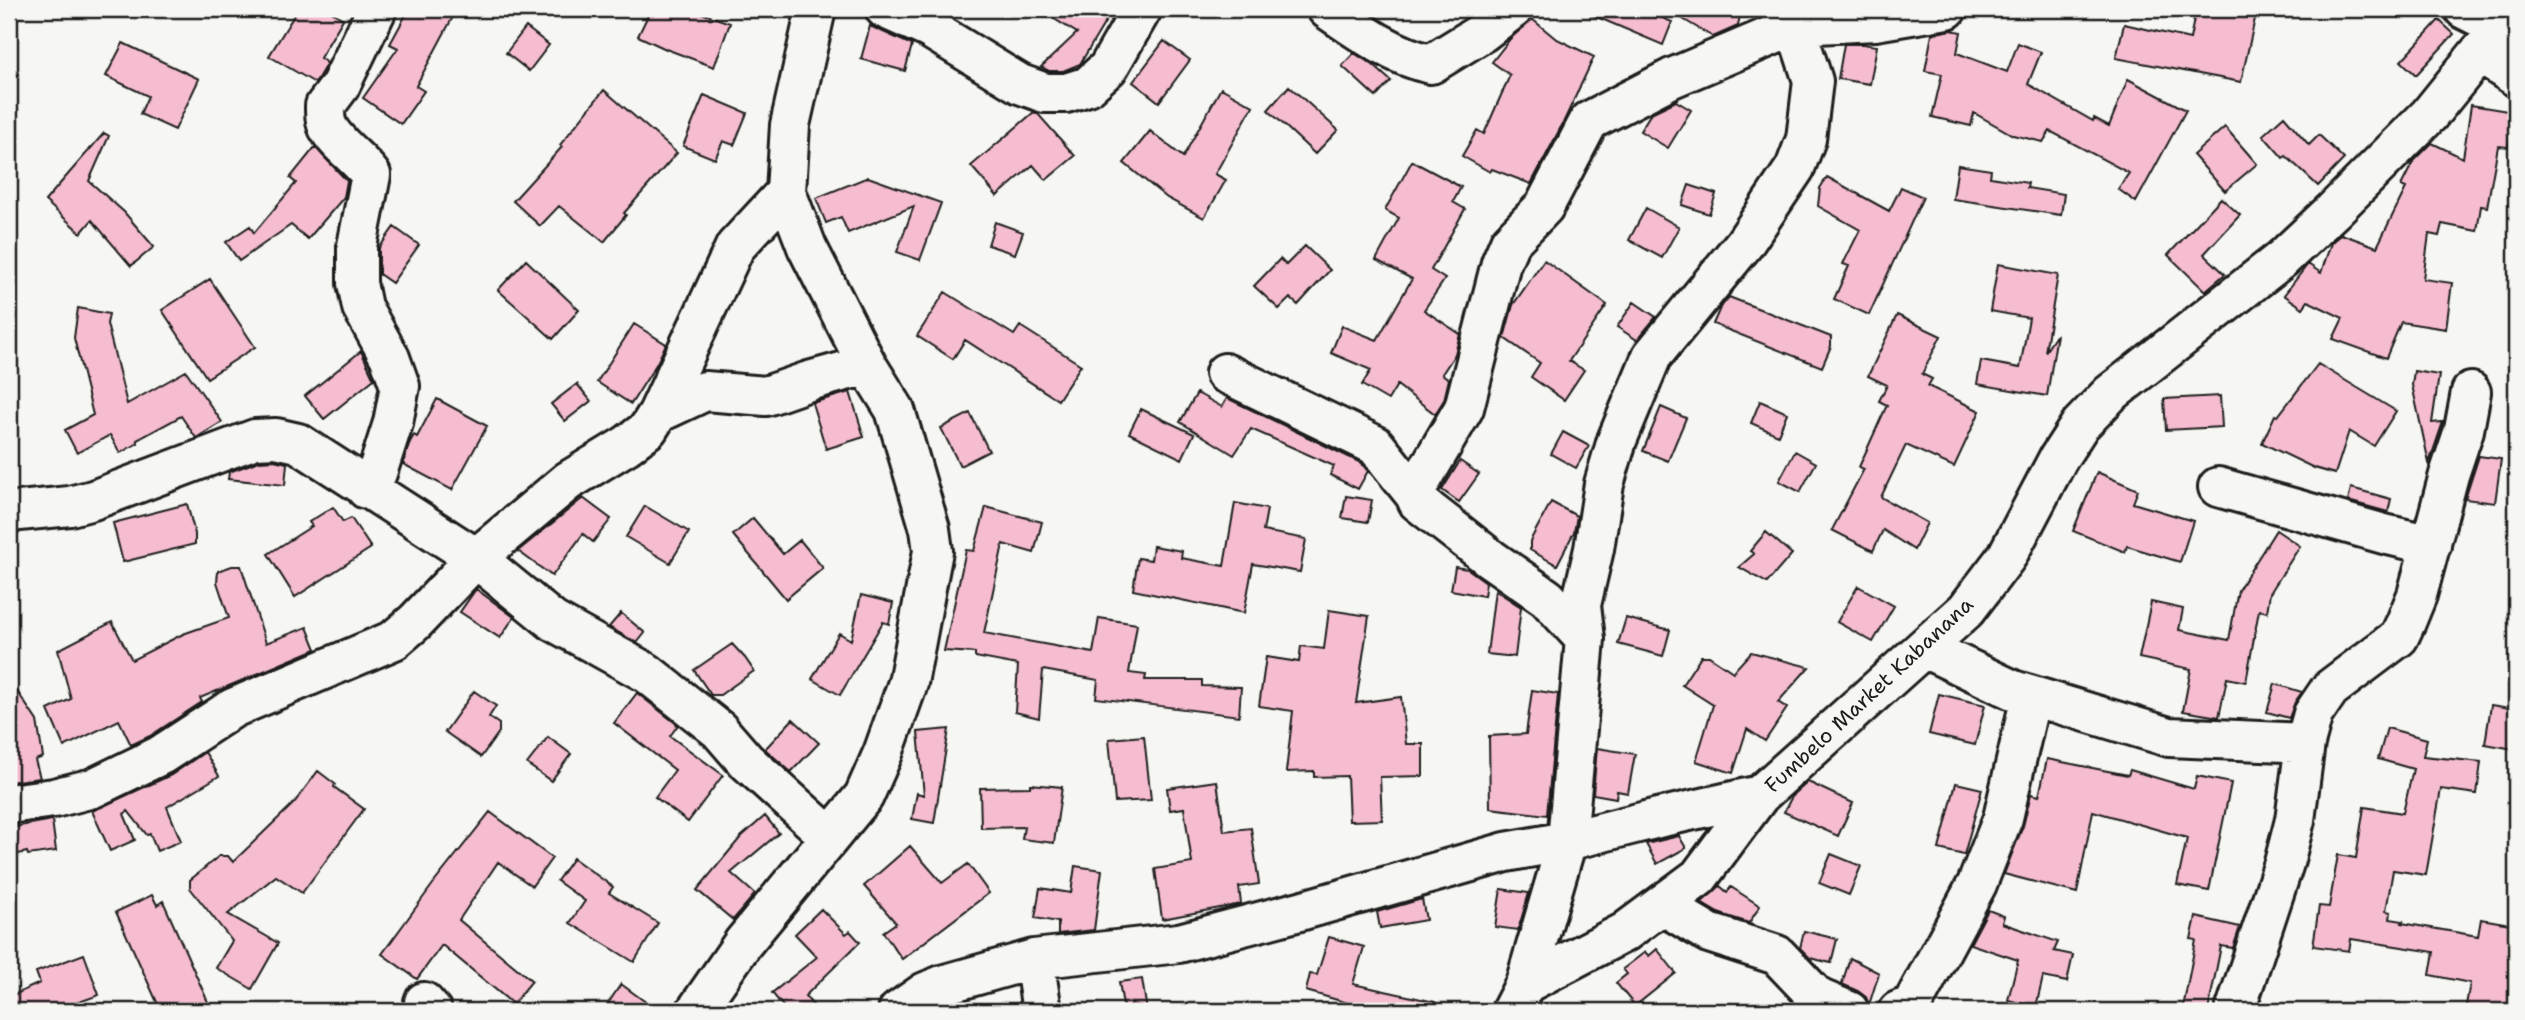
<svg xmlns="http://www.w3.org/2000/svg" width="2525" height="1020" viewBox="0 0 2525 1020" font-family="'Shantell Sans',sans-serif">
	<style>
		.building { fill: #f6bdd0; stroke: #1c1c1c; stroke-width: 2 }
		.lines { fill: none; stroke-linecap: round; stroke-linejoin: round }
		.minor-casing { stroke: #1c1c1c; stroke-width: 44 }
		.minor { stroke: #f6f6f2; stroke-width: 38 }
		.labels { text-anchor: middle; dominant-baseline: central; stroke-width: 5; stroke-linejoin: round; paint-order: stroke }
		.street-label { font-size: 21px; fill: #1c1c1c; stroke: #f6f6f2 }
	</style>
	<rect width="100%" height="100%" fill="#f6f6f2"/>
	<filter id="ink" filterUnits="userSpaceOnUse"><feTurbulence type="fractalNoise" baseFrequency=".0143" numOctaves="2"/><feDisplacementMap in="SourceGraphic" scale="14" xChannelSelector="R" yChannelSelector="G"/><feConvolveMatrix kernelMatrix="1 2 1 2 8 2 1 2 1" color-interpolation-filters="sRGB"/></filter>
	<g filter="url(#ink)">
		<!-- building -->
		<path class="building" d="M298,9H327L343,19L320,58L327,63L315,83L269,56Z
			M409,9H442L454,15L416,86L424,91L401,124L363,98L398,48L390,44Z
			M651,9H690L730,23L714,67L666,49L638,36Z
			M1038,9H1113L1080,64L1063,71H1049L1041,67L1077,33Z
			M1578,9H1641L1672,22L1663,45Z
			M1666,9H1711L1740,15L1738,26L1713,37Z
			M2196,9H2230L2256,14L2241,82L2116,58L2124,24L2190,39Z
			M1532,19L1555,38L1594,57L1563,123L1531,184L1492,169L1490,172L1462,156L1477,130L1484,134L1510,75L1492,62L1510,39Z
			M2439,20L2454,34L2416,75L2401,61Z
			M870,26L912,45L905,71L861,59Z
			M526,27L549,45L529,71L506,53Z
			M1951,30L1961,32L1957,53L2007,72L2018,43L2041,52L2028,84L2093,121L2094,118L2109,126L2128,79L2186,110L2136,202L2118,189L2129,173L2050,131L2043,142L2013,135L1974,113L1971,126L1932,117L1942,74L1925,71L1932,34Z
			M1164,41L1190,60L1159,102L1133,82Z
			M123,43L199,79L175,130L140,114L148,96L106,76Z
			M1844,44H1863L1877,46L1870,84L1838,79Z
			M1354,53L1373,65L1391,81L1376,97L1342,66Z
			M1289,86L1338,130L1315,154L1268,110Z
			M1221,88L1253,106L1215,174L1226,180L1204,218L1167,198L1124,163L1150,131L1183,157Z
			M604,90L677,153L624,213L626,215L604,242L559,206L540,226L513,201L562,147L560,145Z
			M704,95L747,113L734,145L723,141L715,159L683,146Z
			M1676,101L1691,110L1668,148L1640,131L1651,113Z
			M2471,105L2514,112L2508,147L2498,146L2487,207L2481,206L2477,231L2442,224L2439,236L2429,234L2423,279L2452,283L2446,329L2401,322L2386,358L2333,339L2343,318L2308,301L2303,308L2284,295L2308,264L2321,273L2331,243L2341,234L2377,247L2406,188L2401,186L2413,162L2432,143L2463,158Z
			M1034,112L1038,114L1075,156L1046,180L1033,165L997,196L971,166Z
			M2284,116L2309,145L2319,135L2344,159L2318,186L2286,156L2283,158L2263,135Z
			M2225,127L2257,164L2225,191L2193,155Z
			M104,133L109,136L89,181L124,212L154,247L131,266L92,220L81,233L45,201Z
			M315,147L347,181L344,197L308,239L291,225L239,261L226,242L250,226L254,233L296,183L290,178Z
			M1412,161L1461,187L1453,202L1465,209L1431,270L1445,279L1424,310L1460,334L1455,354L1442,374L1449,379L1444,400L1435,414L1397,385L1388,400L1362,385L1371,370L1331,353L1342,326L1377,340L1412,279L1376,260L1399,218L1385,210Z
			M1958,165L1991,170L1990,177L2028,183L2027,188L2064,194L2061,215L1953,199Z
			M868,177L941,203L920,260L897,252L914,206L848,233L841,217L826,223L816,198Z
			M1827,177L1889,211L1901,187L1923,197L1869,315L1834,299L1849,266L1843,264L1860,230L1818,206L1820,188Z
			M1689,185L1716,194L1709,214L1682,205Z
			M2221,198L2240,215L2204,254L2225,274L2205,291L2168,255Z
			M1646,208L1679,227L1662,258L1629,240Z
			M995,222L1023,232L1015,254L988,245Z
			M394,227L419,245L392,283L379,274V248Z
			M1305,246L1330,270L1298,305L1290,298L1279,309L1254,286L1280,259L1286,265Z
			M526,260L579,310L553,339L498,290Z
			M1544,260L1607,305L1569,361L1584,370L1564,400L1531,377L1540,363L1504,338L1513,305Z
			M1998,264L2058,275L2045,352L2057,334L2047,396L1977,384L1981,361L2020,368L2029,318L1990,311Z
			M210,279L255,347L207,378L162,310Z
			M945,292L1014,335L1020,326L1081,365L1058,400L965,340L953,359L917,336Z
			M1729,297L1831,337V346L1822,367L1713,324L1720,308Z
			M1634,302L1656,317L1637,340L1617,327Z
			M78,308L109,314L107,324L127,404L186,371L222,422L196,438L181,416L137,440L138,443L120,453L110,435L77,453L65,430L93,415L74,338Z
			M1897,315L1941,336L1922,374L1932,379L1928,386L1980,411L1954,467L1906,445L1881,497L1927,523L1914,550L1883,530L1873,551L1832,530L1864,469L1859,467L1887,405L1879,401L1887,385L1868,376Z
			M634,324L666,344L657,363L631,404L597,382Z
			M361,351L374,379L324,419L305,396Z
			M2318,364L2396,411L2374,446L2349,431L2335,474L2314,468L2262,443L2275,415L2278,416Z
			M2414,371L2439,375L2432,423L2443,422L2429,463L2412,385Z
			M577,384L591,401L565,421L551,404Z
			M850,392L864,437L826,449L812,403Z
			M1197,393L1222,407L1227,398L1361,463L1368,471L1358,489L1330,475L1334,466L1251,429L1234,455L1180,422Z
			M2220,396L2222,427L2166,430L2164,399Z
			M437,399L487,426L452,490L403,464L410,442L414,435L417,437Z
			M1760,401L1787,413L1778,435L1751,423Z
			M1661,407L1686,418L1668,461L1643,451Z
			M1141,409L1194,434L1182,459L1129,433Z
			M970,413L989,451L960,466L941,428Z
			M1563,432L1589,446L1576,468L1551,454Z
			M1795,451L1816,463L1800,492L1779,481Z
			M2479,456L2501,459L2495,503L2465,499Z
			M274,460L287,463L285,485L228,479L229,472L259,461Z
			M1460,461L1479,474L1459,502L1442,490Z
			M2097,472L2138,490L2133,503L2193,521L2180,562L2127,546L2125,552L2073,531Z
			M2351,488L2391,499L2388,512L2348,501Z
			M1346,496L1372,500L1368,522L1342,518Z
			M583,498L611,519L593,542L583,534L552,576L518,551Z
			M1551,502L1577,516L1574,532L1557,565L1530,550V541Z
			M1235,503L1267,509L1263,531L1306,539L1300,572L1253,564L1244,613L1133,590L1138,558L1151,560L1153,546L1182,551L1181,558L1224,566Z
			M187,504L195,534V544L123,562L113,523Z
			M645,506L689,532L670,563L626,537Z
			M333,507L343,522L351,518L371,548L295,597L268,554L312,526L309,522Z
			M986,507L1042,522L1034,553L1003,544L984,633L1093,653L1099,618L1137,624L1129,673L1146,675L1145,680H1202V686L1241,687L1239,716L1096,698L1098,680L1043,670L1039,718L1015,712L1018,665L975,657V653L944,651L966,550L974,551Z
			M753,518L783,554L800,540L823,568L786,599L733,535Z
			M2276,530L2300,546L2270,593L2267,612L2259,610L2246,682L2227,678L2219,717L2183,711L2191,669L2139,658L2151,602L2183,609L2179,630L2229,640L2238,590Z
			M1766,532L1792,554L1767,583L1739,567L1754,554L1750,551Z
			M232,566H241L266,643L307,627L316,649L200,698L202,702L150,736L131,745L119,720L64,747L48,710L71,699L58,650L112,622L132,660L183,634L229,618L217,582L218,571Z
			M1455,567L1468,569L1486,582L1484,596L1451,590Z
			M1858,586L1894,606L1873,642L1837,622Z
			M476,589L514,617L500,638L460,612Z
			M1495,590L1521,607L1515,657L1487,654Z
			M861,595L893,603L889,624L883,622L840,695L812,679L839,633L851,640Z
			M1329,610L1369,616L1356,703L1401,697L1406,744H1423V776L1380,777L1382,820L1349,821L1347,776L1314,777V771L1286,772L1293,711L1259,706L1266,657L1299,662L1301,646L1324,649Z
			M621,613L645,633L637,643L609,627Z
			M1626,618L1670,630L1663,656L1618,644Z
			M732,644L745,658L754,671L720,695H711L694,670Z
			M1751,652L1809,667L1778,702L1787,708L1765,741L1747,729L1733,773L1696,761L1713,705L1682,685L1701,656H1709L1733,672Z
			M9,679L37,721L43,757L35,760L40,778L9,782Z
			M2275,684L2302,692L2295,702L2289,718L2267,712Z
			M1532,690L1558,694L1547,815L1490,808L1489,736L1526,734Z
			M474,691L496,706L489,717L499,724V732L481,757L445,732Z
			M637,693L678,725L670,736L723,775L688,822L655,797L675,770L614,723Z
			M1939,694L1985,705L1975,745L1929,734Z
			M2491,705L2516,709L2514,749L2485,744Z
			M793,719L819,743L791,772L765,749Z
			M2387,728L2427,739L2423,756L2481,762L2477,794L2441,789L2426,875L2393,870L2386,911L2391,912L2390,919L2403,921L2402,923L2478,936L2481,919L2516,925V984L2512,1011H2465L2470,983L2430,975L2434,952L2351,939L2349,951L2313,946L2319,906L2329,907L2338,855L2356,858L2364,807L2403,813L2413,769L2378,759Z
			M949,729L934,823L912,819L917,793L924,795L918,732Z
			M1144,736L1151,800L1115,802L1109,739Z
			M548,737L571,754L551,781L527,764Z
			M1597,748L1635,754L1628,793L1617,791L1616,798L1593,794Z
			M205,752L219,776L167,807L181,841L157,851L150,834L147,835L128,811L124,814L135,840L110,851L92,811L171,775Z
			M2047,759L2128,775L2130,770L2194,789L2197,776L2231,783L2209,891L2177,885L2187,838L2093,811L2077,893L2004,874L2023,826L2031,794L2039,796Z
			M318,771L335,784L334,787L364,809L302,893L276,876L228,914L278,943L252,989L216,968L232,941L190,888V880L219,856H228L233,862L294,803Z
			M1217,781L1224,831L1251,828L1259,884L1239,887L1241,904L1162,919L1155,869L1192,863L1184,808L1170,810L1167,788Z
			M1808,782L1853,803L1838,836L1784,812L1792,796Z
			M1956,783L1982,789L1964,855L1939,849Z
			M1030,784L1062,787L1054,843L1022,839L1024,827L981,828L980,788L1030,787Z
			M490,812L552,858L532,886L498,862L459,920L532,981L513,1004L442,945L417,979L382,954L433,884Z
			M765,816L779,833L731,873L755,894L733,920L697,890L741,837Z
			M52,820L56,851L28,855L27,852L9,856V828Z
			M1679,836L1686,848L1657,864L1646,844Z
			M910,846L942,883L968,864L989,893L902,959L883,932L896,923L864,886Z
			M1831,854L1861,866L1849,895L1819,883Z
			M573,858L613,887L609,893L658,923L634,962L570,923L585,901L557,881Z
			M1075,866L1102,870L1094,930L1058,934V922L1035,918L1040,888L1071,893Z
			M1720,886L1727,892L1731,887L1760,906L1749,923L1718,913L1701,903Z
			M1501,889L1529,893L1518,930L1495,927Z
			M152,895L157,905L163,901L212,1011H161L116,912Z
			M1422,899L1426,920L1380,928L1377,912Z
			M821,909L846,934L850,931L860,942L805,996L818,1011H787L772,993L817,957L795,934Z
			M1988,910L2004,916L2002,923L2058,942L2054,951L2073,955L2067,982L2043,977L2036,1007L2008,1000L2018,960L1970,944Z
			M2196,917L2240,927L2233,948L2221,946L2208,1011L2183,1008L2196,940L2191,939Z
			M1804,931L1837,939L1831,963L1810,958L1800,948Z
			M1329,937L1364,947L1353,984L1435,1002L1434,1011H1376L1306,991L1310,974L1317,975Z
			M1657,949L1676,973L1635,1006L1616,983L1627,974L1623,969L1645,952L1649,956Z
			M84,954L99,995L54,1011H9V997L40,983L36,972Z
			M1850,958L1879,973L1869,1005L1866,997L1858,991L1842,984Z
			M1142,979L1147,1011H1124L1119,982Z
			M621,984L658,1011H603Z"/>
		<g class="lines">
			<!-- minor casing -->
			<g class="minor-casing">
				<path id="minor" d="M885,9L930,29L1020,84L1045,93H1066L1088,86L1108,68L1142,9
					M1327,9C1359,31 1393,56 1431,64L1483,32L1513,9
					M2464,9L2502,28
					M2479,53L2516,77
					M1225,373L1375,445L1415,495
					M658,413L735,247L786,192
					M2218,487L2384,534L2431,545
					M366,489L377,473L393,423L400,386L390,358L362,307L357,283V246L371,175C359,159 337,144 329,129C325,123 325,113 325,106L340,86L377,9
					M9,512L70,506L93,500L255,439L276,438L298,443L476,558L553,621L647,673L719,730L745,760L830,837
					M1585,639L1547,598L1491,559L1418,502L1415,495L1419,485L1464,408L1501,263L1510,242L1544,207L1589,121L1672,78L1797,25L1875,21L1947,9
					M1924,648L2013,690L2169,737L2305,743
					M9,804L54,798L93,788L161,755L233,708L394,640L415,622L476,558L568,481L627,445L648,429L658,413L705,391L766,396L809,381L867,365
					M1662,905L1709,933L1777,955L1818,998L1849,1011
					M1034,959L1042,1011
					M1525,984L1567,841L1585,639L1581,605L1594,549L1604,484L1617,440L1652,356L1744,244L1795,168L1806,139L1813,81L1800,41L1795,9
					M424,1002L432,1011
					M696,1011L743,943L864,796L883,753L908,683L933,551L930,529L895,410L867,365L807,247L786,192L790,125L816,9
					M898,1011L925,992L942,985L1034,959L1179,943L1300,911L1506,852L1567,841L1658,818L1760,795
					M1511,1011L1525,984L1625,932L1699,877L1760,795L1966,610L2007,556L2058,459L2080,425L2110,394L2282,259L2333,211L2429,115L2479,53L2516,14
					M1898,1011L1912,1005L1977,884L2003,818L2031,696
					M2235,1011L2284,863L2295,820L2305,743L2313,714L2330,689L2399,637L2406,622L2417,595L2449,475L2464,430L2471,392"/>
			</g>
			<!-- minor -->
			<use href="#minor" class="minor"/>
		</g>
	</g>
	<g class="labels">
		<!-- street labels -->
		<g class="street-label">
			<text transform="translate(1869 695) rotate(-43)">Fumbelo Market Kabanana</text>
		</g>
	</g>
	<!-- margin -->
	<rect width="2525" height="1020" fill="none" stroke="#f6f6f2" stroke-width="35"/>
	<rect x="18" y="18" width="2490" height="985" fill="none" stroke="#1c1c1c" stroke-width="2.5" filter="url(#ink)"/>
</svg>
